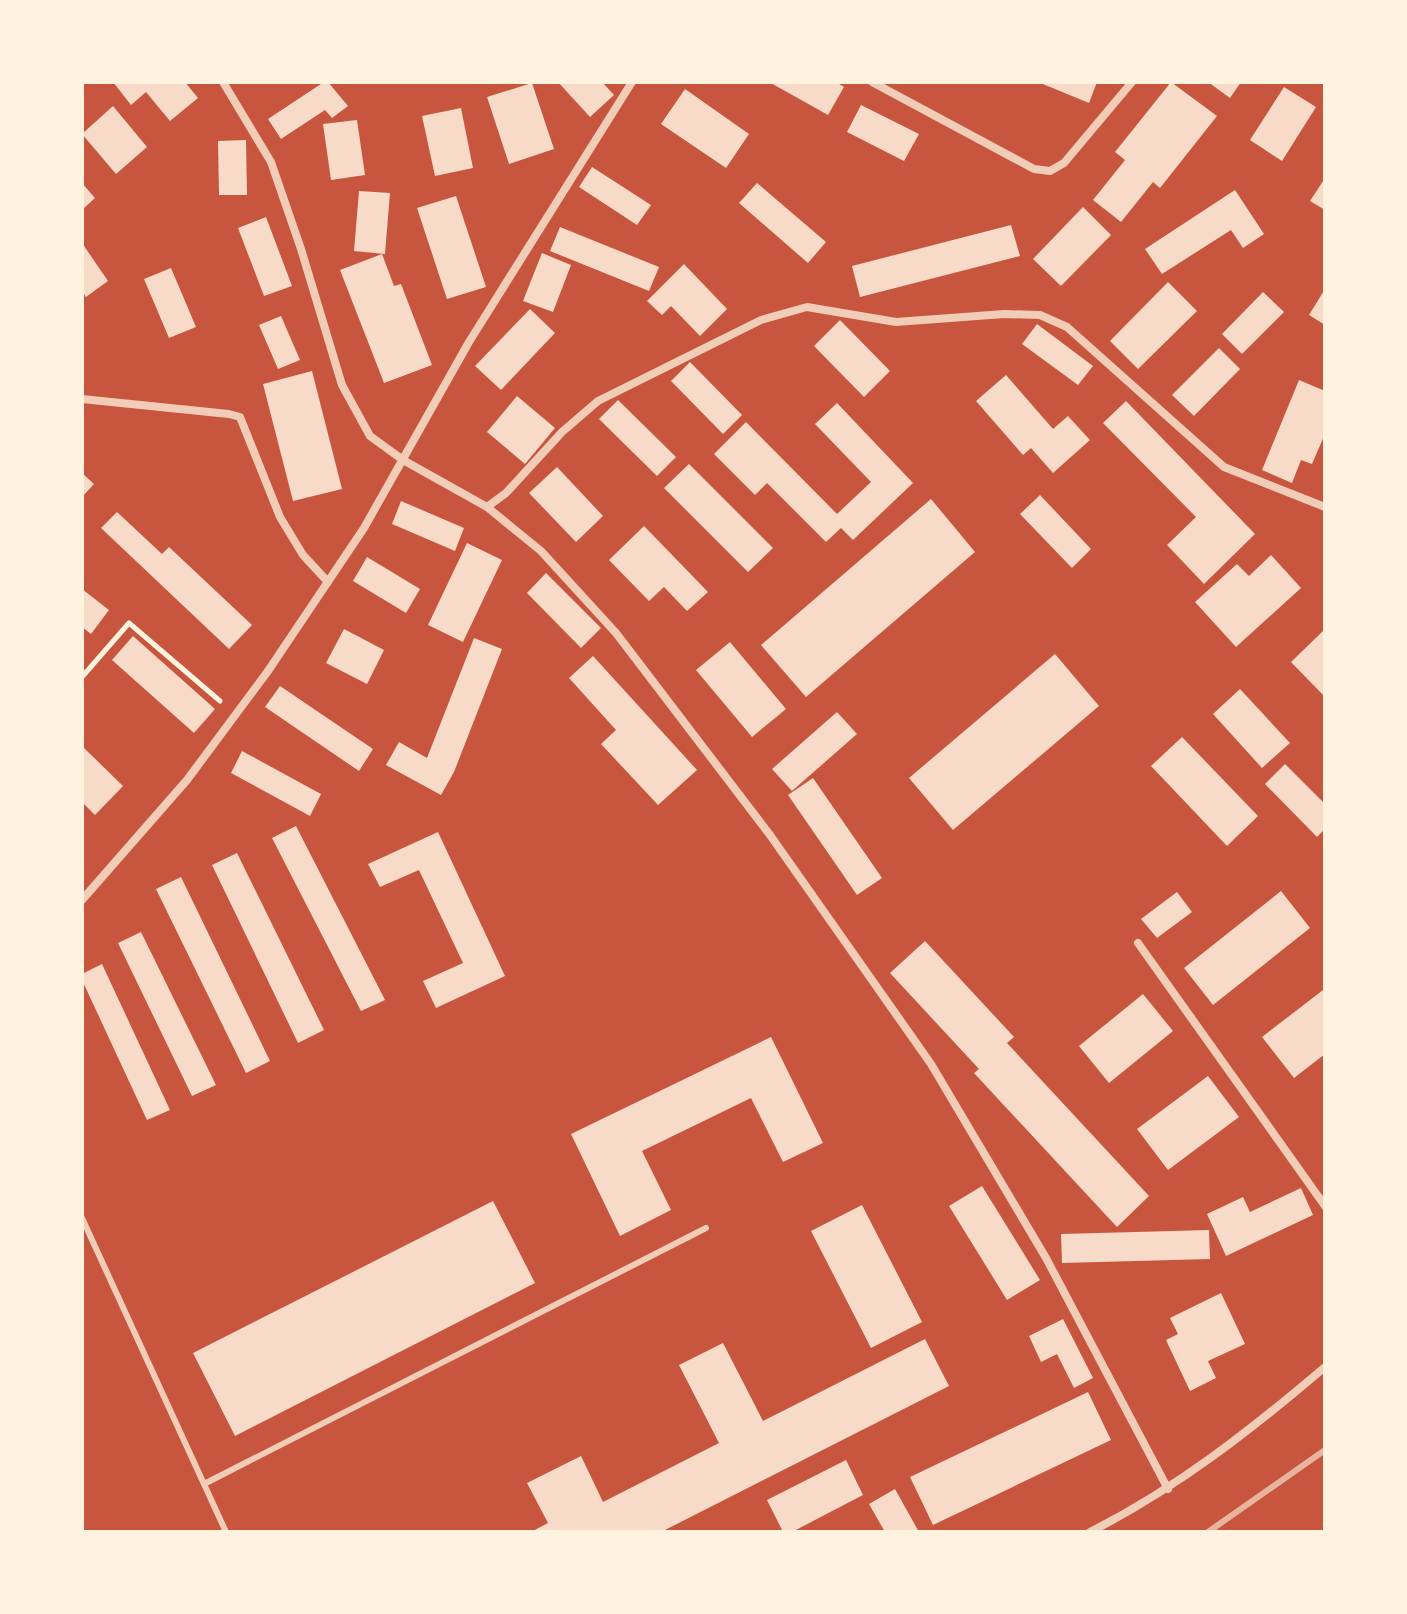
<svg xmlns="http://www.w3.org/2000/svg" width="1407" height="1614" viewBox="0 0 1407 1614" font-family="'Exo 2',sans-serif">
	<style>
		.building { fill: #f7dbc8 }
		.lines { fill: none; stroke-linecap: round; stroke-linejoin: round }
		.path { stroke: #fff3e0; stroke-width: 5 }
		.service { stroke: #f1ccb7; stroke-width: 6 }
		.minor { stroke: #f1ccb7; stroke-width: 8 }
		.rail { stroke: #e9b49f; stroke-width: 6 }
	</style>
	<rect width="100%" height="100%" fill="#c8553d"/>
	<!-- building -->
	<path class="building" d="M113,82H185L198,98L170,121L146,92L131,105Z
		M324,82H328L348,106L332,118L325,110L281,139L268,119Z
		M558,82H602L614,95L590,117Z
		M769,82H836L844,87L828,115Z
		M1038,82H1097L1089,103Z
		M1171,82L1217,116L1160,188L1153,182L1121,222L1093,200L1125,160L1115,152Z
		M1208,82H1241L1230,98Z
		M532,83L554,149L509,164L487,97Z
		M1284,87L1316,107L1282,161L1250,140Z
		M685,89L749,134L726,168L661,124Z
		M861,105L919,134L904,161L847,132Z
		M113,106L147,147L116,174L82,134Z
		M461,108L473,168L435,176L422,116Z
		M357,120L365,175L331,180L323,124Z
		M246,140L247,195H219L218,141Z
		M592,167L651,205L637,225L579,187Z
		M1325,178V210L1310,201Z
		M82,183L95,198L82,210Z
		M757,183L826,242L808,263L739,203Z
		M1235,190L1264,234L1243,248L1231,230L1162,274L1145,249Z
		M359,191L390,193L385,254L354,251Z
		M456,196L486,287L447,299L417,208Z
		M1083,207L1111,235L1061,286L1033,259Z
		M266,217L292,286L264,296L238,228Z
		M1011,225L1020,256L860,297L852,266Z
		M560,227L659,267L649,291L550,251Z
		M82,243L108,281L86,297L82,292Z
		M542,253L571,265L553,312L523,301Z
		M382,254L394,286L401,284L432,365L384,383L340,270Z
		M684,264L727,309L700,336L671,306L662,315L647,301Z
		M171,268L196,327L169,338L144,279Z
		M1168,282L1197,311L1138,369L1110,341Z
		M1325,289V325L1309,315Z
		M1263,292L1284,312L1242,354L1222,334Z
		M530,309L555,333L501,390L475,366Z
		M281,316L300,360L278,369L259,325Z
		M840,320L890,371L864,397L814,346Z
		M1037,324L1093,366L1078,385L1022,344Z
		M1219,348L1240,369L1194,416L1172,395Z
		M690,362L742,415L723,434L671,381Z
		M312,371L342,489L293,501L263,384Z
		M1006,375L1053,429L1068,416L1090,440L1053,473L1031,448L1023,455L976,401Z
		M1299,380L1325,391V434L1312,464L1301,460L1292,483L1262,470Z
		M517,396L555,428L525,464L487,432Z
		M618,400L676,457L657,476L599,419Z
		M1126,401L1255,534L1204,584L1167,545L1196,517L1103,423Z
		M837,403L913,483L853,540L841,528L826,542L767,483L755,495L714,454L746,422L837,514L871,482L815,424Z
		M689,464L773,548L748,572L664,488Z
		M557,467L603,516L576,542L529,493Z
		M82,473L94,484L82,497Z
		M1040,495L1091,549L1072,568L1020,514Z
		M931,499L975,552L806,697L761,645Z
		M401,501L464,528L455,551L392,524Z
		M117,512L162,554L169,547L252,625L229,649L101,528Z
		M644,526L708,592L687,611L664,587L649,601L609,560Z
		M467,543L502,560L463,642L428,625Z
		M1271,555L1301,588L1236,647L1195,602L1237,564L1249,576Z
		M367,557L420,589L406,613L353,581Z
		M546,573L601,628L581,648L527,593Z
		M82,589L109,610L91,634L82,627Z
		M344,629L384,650L367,684L326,663Z
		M1323,631L1325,633V697L1291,662Z
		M133,636L215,709L194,733L112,660Z
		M474,638L502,649L454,772L441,795L386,765L399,742L427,758Z
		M730,642L786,709L752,737L696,670Z
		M1055,654L1099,706L953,830L909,778Z
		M593,656L697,770L658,805L601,744L616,730L569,678Z
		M280,686L373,749L359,771L265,707Z
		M1240,689L1290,743L1262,768L1213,714Z
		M837,712L857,734L792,791L772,769Z
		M1182,737L1258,816L1227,846L1151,766Z
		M82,746L123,786L95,815L82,802Z
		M242,751L321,794L310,816L231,773Z
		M1285,764L1325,804V829L1317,837L1265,784Z
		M813,778L882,878L857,895L788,795Z
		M296,826L385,1000L361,1011L272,838Z
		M438,832L505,976L436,1008L423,981L463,963L419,870L380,887L368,864Z
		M237,853L324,1030L298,1043L212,865Z
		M181,877L270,1061L246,1073L156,889Z
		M1281,891L1310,928L1213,1005L1184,968Z
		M1177,892L1192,912L1157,938L1141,919Z
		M141,932L216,1085L192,1096L118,943Z
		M925,941L1014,1037L1007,1043L1149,1196L1117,1227L974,1073L979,1069L890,973Z
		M102,964L170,1110L147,1120L82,980V974Z
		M1323,990L1325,1054L1294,1078L1262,1037Z
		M1143,994L1173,1031L1109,1083L1079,1046Z
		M771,1037L823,1143L783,1162L751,1098L642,1151L671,1210L620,1236L571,1134Z
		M1208,1076L1239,1117L1168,1170L1137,1129Z
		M982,1186L1040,1280L1007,1300L949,1206Z
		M1301,1188L1313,1215L1226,1256L1207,1214L1243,1197L1250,1212Z
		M493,1201L535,1283L235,1436L193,1353Z
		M862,1205L922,1322L871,1348L811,1231Z
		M1209,1230L1210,1259L1062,1263L1061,1234Z
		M1221,1293L1245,1344L1208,1361L1216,1378L1190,1391L1166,1340L1178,1334L1170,1318Z
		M1063,1319L1093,1378L1074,1388L1057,1354L1041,1362L1029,1336Z
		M925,1339L949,1386L661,1532H531L548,1523L527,1483L581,1456L603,1502L719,1443L679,1365L723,1343L763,1421Z
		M1088,1392L1111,1440L933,1525L910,1477Z
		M846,1460L863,1495L792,1532H783L767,1500Z
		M895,1489L919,1532H885L869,1504Z"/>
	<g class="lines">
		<!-- path -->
		<path class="path" d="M82,677L129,623L220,701"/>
		<!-- service -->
		<path class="service" d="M82,1218L226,1532
			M204,1484L706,1228"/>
		<!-- minor -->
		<path class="minor" d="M223,82L271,162L301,249L342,385L370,436L403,460L487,507L541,551L616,633L770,835L931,1064L1046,1258L1168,1489
			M872,82L1034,169L1050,171L1064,163L1132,82
			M82,399L229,414L240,417L280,517L303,555L328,582
			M487,507L506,493L562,432L598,401L761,320L807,307L896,322L1004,314L1040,315L1067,327L1224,467L1325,507
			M82,900L187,780L268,671L364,528L469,342L632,82
			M1138,943L1325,1206
			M1090,1532C1177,1488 1251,1430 1325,1367"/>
		<!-- rail -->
		<path class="rail" d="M1208,1532L1325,1450"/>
	</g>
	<!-- border -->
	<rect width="1407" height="1614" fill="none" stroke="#fff3e0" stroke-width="168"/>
</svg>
